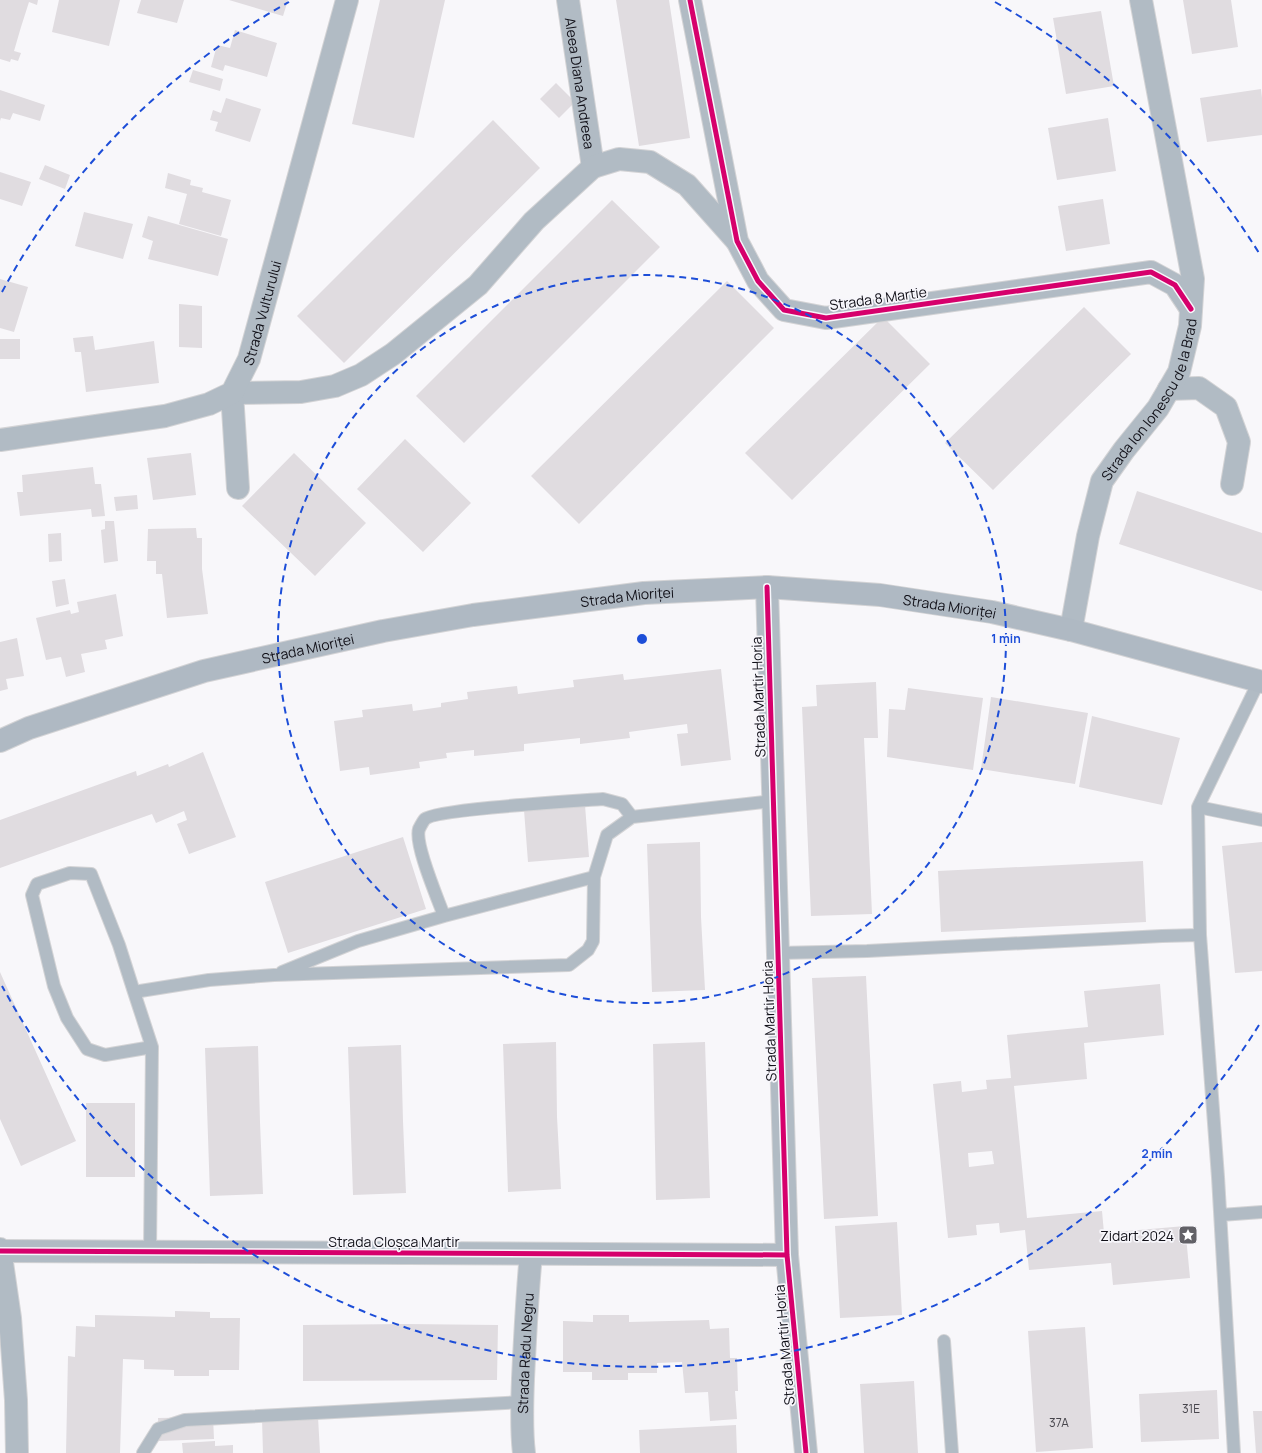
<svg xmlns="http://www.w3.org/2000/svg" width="1262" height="1453" viewBox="0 0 1262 1453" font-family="Manrope,sans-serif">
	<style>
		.building { fill: #e0dce0; fill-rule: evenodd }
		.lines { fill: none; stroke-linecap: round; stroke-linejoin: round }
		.service-casing { stroke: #d3d3d5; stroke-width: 14 }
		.minor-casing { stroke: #d3d3d5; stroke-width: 24 }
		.secondary-casing { stroke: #d3d3d5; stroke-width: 24 }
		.service { stroke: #b1bbc4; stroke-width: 12 }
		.minor { stroke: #b1bbc4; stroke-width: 22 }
		.secondary { stroke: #afb9c3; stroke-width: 22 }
		.cycleway-casing { stroke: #f7f6fb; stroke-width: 8 }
		.cycleway { stroke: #d6006c; stroke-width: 5 }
		.ring { fill: none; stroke: #1d4ed8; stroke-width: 2; stroke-dasharray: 7 5 }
		.labels { text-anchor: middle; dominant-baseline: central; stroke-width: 3.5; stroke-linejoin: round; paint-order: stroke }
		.number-label { font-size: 12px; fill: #47454c }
		.street-label { font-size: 14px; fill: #111018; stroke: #f7f6fb }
		.poi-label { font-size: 14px; fill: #111018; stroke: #f7f6fb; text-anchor: end }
		.centre { fill: #1d4ed8; stroke: #f7f6fb; stroke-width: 2 }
		.ring-label { font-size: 12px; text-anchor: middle; font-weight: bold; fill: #1d4ed8; stroke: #f7f6fb; stroke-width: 3.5; stroke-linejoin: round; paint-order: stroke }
	</style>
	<rect width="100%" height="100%" fill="#f8f7fa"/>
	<!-- building -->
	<path class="building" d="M0,0H38L37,5L29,2L21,27L14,51L21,53L18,61L11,59L10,62L0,59Z
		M59,0H120L109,46L52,32Z
		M141,0H184L177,23L137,13Z
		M229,0H288L283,16Z
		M380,0H445L414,138L352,124Z
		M616,0H669L690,138L639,146Z
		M1183,0H1231L1238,47L1192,54Z
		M1101,11L1114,86L1066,94L1053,18Z
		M235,30L277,43L267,77L225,65L223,71L211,67L217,45L230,48Z
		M193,70L223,79L220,91L189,82Z
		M556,83L575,102L559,118L540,99Z
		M1261,89L1262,98V135L1207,142L1200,98Z
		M0,90L45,105L40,121L13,113L10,120L1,118L0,121Z
		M226,98L261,109L250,142L215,131L218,122L210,120L213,110L221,113Z
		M1108,118L1116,171L1057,180L1048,128Z
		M493,120L540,168L344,363L297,316Z
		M45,165L70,175L65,189L39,179Z
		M0,172L31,182L22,206L0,199Z
		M168,173L191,180L190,185L203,188L202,192L231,200L221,236L179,224L187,194L165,188Z
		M1103,199L1110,244L1066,251L1058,206Z
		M612,200L660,247L464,443L416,396Z
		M84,212L133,224L123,259L75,246Z
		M148,216L228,239L218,276L148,259L153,241L142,237Z
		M0,279L28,287L14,332L0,328Z
		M727,281L774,328L579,524L531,476Z
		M179,304L202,306V348L179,347Z
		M1084,307L1131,354L993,490L945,443Z
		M883,317L930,364L792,500L745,453Z
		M93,336L95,350L154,341L159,383L86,392L81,352H75L73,338Z
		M0,339H20V359H0Z
		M405,439L471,503L423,552L357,489Z
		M191,453L196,495L153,500L147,458Z
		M294,453L366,523L315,576L242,506Z
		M93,467L95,484H101L105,516L92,517L91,509L20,516L17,492H23L22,475Z
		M1137,491L1262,533V591L1119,544Z
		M137,495L138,509L116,511L114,497Z
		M105,521H114L118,561L104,563L101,530L105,529Z
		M196,528L197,538H202V569L208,614L167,618L162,574H156V561H147L148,529Z
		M61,533L62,561L49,562L48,534Z
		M65,579L69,604L56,607L52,581Z
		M116,594L123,636L105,640L107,649L81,654L85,672L66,677L61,657L46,660L36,618L70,610L71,614L79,612L77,602Z
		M17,638L24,676L6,679L8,689L0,691V642Z
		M721,669L731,760L681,766L677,734L688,733L687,724L629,732L630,738L580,744V738L524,744V751L474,756V750L446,753L447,758L419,762L420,768L370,775L369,767L340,771L334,721L363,717L362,710L412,704L413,711L441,707V703L468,699L467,692L517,686L518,694L574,687L573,680L623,674L624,680Z
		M876,682L878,738H864L872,914L811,916L802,707L817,706L816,685Z
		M908,688L983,698L973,770L887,757L889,709L905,710Z
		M991,697L1088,713L1075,784L981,769Z
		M1092,716L1180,738L1162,805L1079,787Z
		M203,752L236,837L189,854L177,824L187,820L184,811L156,823L152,814L0,868V820L136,771L137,776L168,764L169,767Z
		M585,805L589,857L528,862L524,810Z
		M403,837L426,909L288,953L265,882Z
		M700,842L701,917L705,990L652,992L647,844Z
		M1262,842V971L1235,973L1222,846Z
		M1143,861L1146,922L941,932L938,871Z
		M0,972L76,1141L21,1166L0,1119Z
		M866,976L878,1216L824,1219L812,978Z
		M1160,984L1164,1035L1084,1043L1087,1079L1014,1086L1027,1218L1102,1211L1104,1233L1185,1226L1190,1278L1113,1285L1111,1263L1029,1270L1025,1230L1000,1233L999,1223L976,1225L977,1235L948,1238L933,1084L961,1081L962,1092L987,1089L986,1080L1011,1078L1007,1035L1088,1027L1084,991ZM992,1151L994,1164L969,1167L968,1153Z
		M556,1042L557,1117L561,1189L508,1192L503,1044Z
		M705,1042L710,1198L656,1200L653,1044Z
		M401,1045L403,1121L406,1193L353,1195L348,1047Z
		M258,1046L260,1122L263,1194L210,1196L205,1048Z
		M86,1103H135V1177H86Z
		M897,1222L902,1315L840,1318L835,1226Z
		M175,1311L210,1312V1318H240L239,1370H209V1376H174V1370L144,1369V1360L123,1359L120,1453H66L68,1356L75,1357L76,1326L95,1327V1315L175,1317Z
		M593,1315H629V1322L709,1320L710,1329L729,1328L730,1358H737L738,1391H735L737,1419L710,1421L708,1392L685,1393L682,1362L657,1363V1373H628V1380H592V1372H563V1321L593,1322Z
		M406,1324L498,1325L497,1380L303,1381V1325Z
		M1085,1327L1093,1448L1036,1452L1028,1331Z
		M914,1381L918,1453H864L860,1384Z
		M1217,1390L1219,1439L1141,1442L1139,1394Z
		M1253,1411H1262V1453H1256Z
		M213,1417L214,1439L159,1441L158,1418Z
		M318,1417L320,1453H263L262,1419Z
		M736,1425L737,1453H640L639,1430Z
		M215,1441V1446L233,1445V1453H183L182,1443Z"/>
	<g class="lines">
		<!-- service casing -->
		<g class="service-casing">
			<path id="service" d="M1198,807L1262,820
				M444,916C438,899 414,844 419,829C420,827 423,821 425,819C436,809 578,801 603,799L622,804L632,817
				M779,953L867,951L1162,936L1200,935
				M282,972L358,941L444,916L594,877
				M134,992L119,945L91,874L70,873L37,884L32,895L54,986L67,1018L87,1049L105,1055L152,1047
				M1221,1215L1262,1212
				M150,1253L152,1047L134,992L209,980L274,975L569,965L588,950L593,941L594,877L607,835L632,817L773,801
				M944,1341L952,1453
				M143,1453L158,1429L185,1420L523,1402
				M1234,1453L1218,1177L1200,935L1198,807L1259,681"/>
		</g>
		<!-- minor casing -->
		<g class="minor-casing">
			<g id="minor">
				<path id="s1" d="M568,0L593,167"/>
				<path d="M690,0L737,241L758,281L784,310L826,318L1151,272L1175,285L1191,309"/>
				<path d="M1169,389L1199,388L1226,407L1239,442L1232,484"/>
				<path d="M232,393L301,392L335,386L361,375L393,354L478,285L534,221L593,167L619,159L650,162L687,185L736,240"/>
				<path d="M232,393L238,488"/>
				<path id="s2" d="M0,440L165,416L209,404L232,393L249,359L347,0"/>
				<path d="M767,587L787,1255L806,1453"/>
				<path id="s3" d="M1071,630L1088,536L1102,481L1124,450L1158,408L1179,372L1190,326L1193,279L1141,0"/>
				<path d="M0,1249L10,1318L16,1400L17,1453"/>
				<path d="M0,1251L787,1255"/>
				<path id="s4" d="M524,1453C521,1429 522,1404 523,1379C525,1337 527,1296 531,1254"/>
			</g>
		</g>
		<!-- secondary casing -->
		<g class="secondary-casing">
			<g id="secondary">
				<path id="s5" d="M0,741L29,728L204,671L383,631L473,615L644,593L767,587L880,595L992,612L1071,630L1262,682"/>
			</g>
		</g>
		<!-- service -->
		<use href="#service" class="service"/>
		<!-- minor -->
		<use href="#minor" class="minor"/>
		<!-- secondary -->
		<use href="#secondary" class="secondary"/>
		<!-- cycleway casing -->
		<g class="cycleway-casing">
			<path id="cycleway" d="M690,0L737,241L758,281L784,310L826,318L1151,272L1175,285L1191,309
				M767,587L787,1255L806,1453
				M0,1251L787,1255"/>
		</g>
		<!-- cycleway -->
		<use href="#cycleway" class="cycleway"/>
	</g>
	<!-- distance rings -->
	<g class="ring">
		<circle cx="642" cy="639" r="364"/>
		<path d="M1259 1025A728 728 0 0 1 2 986M2 292A728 728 0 0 1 289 2M995 2A728 728 0 0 1 1259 253"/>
	</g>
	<!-- icons -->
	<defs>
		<g id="sight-square" transform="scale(1)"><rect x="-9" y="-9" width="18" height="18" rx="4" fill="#626167" stroke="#f7f6fb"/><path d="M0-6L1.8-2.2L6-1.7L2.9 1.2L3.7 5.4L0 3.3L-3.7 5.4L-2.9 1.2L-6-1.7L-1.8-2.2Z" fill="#fff"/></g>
	</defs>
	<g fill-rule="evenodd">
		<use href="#sight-square" x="1188" y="1235"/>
	</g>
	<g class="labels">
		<!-- number labels -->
		<g class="number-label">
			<text x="1191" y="1408">31E</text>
			<text x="1059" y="1422">37A</text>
		</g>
		<!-- street labels -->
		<g class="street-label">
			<text stroke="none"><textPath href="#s1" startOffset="84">Aleea Diana Andreea</textPath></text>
			<text transform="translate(878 298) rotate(-8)">Strada 8 Martie</text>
			<text stroke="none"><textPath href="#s2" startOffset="324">Strada Vulturului</textPath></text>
			<text stroke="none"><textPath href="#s3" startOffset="248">Strada Ion Ionescu de la Brad</textPath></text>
			<text stroke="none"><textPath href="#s5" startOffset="646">Strada Mioriței</textPath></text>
			<text stroke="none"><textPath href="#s5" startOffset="970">Strada Mioriței</textPath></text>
			<text stroke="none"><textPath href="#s5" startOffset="322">Strada Mioriței</textPath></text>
			<text transform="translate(758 697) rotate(-92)">Strada Martir Horia</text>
			<text transform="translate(769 1021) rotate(-92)">Strada Martir Horia</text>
			<text x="394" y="1241">Strada Cloșca Martir</text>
			<text transform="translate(784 1345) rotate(-95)">Strada Martir Horia</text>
			<text stroke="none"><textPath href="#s4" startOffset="100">Strada Radu Negru</textPath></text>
		</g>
		<!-- poi labels -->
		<g class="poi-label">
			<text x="1174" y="1235">Zidart 2024</text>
		</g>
	</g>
	<circle cx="642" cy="639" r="6" class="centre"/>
	<g class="ring-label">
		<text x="1006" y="643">1 min</text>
		<text x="1157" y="1158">2 min</text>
	</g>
</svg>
